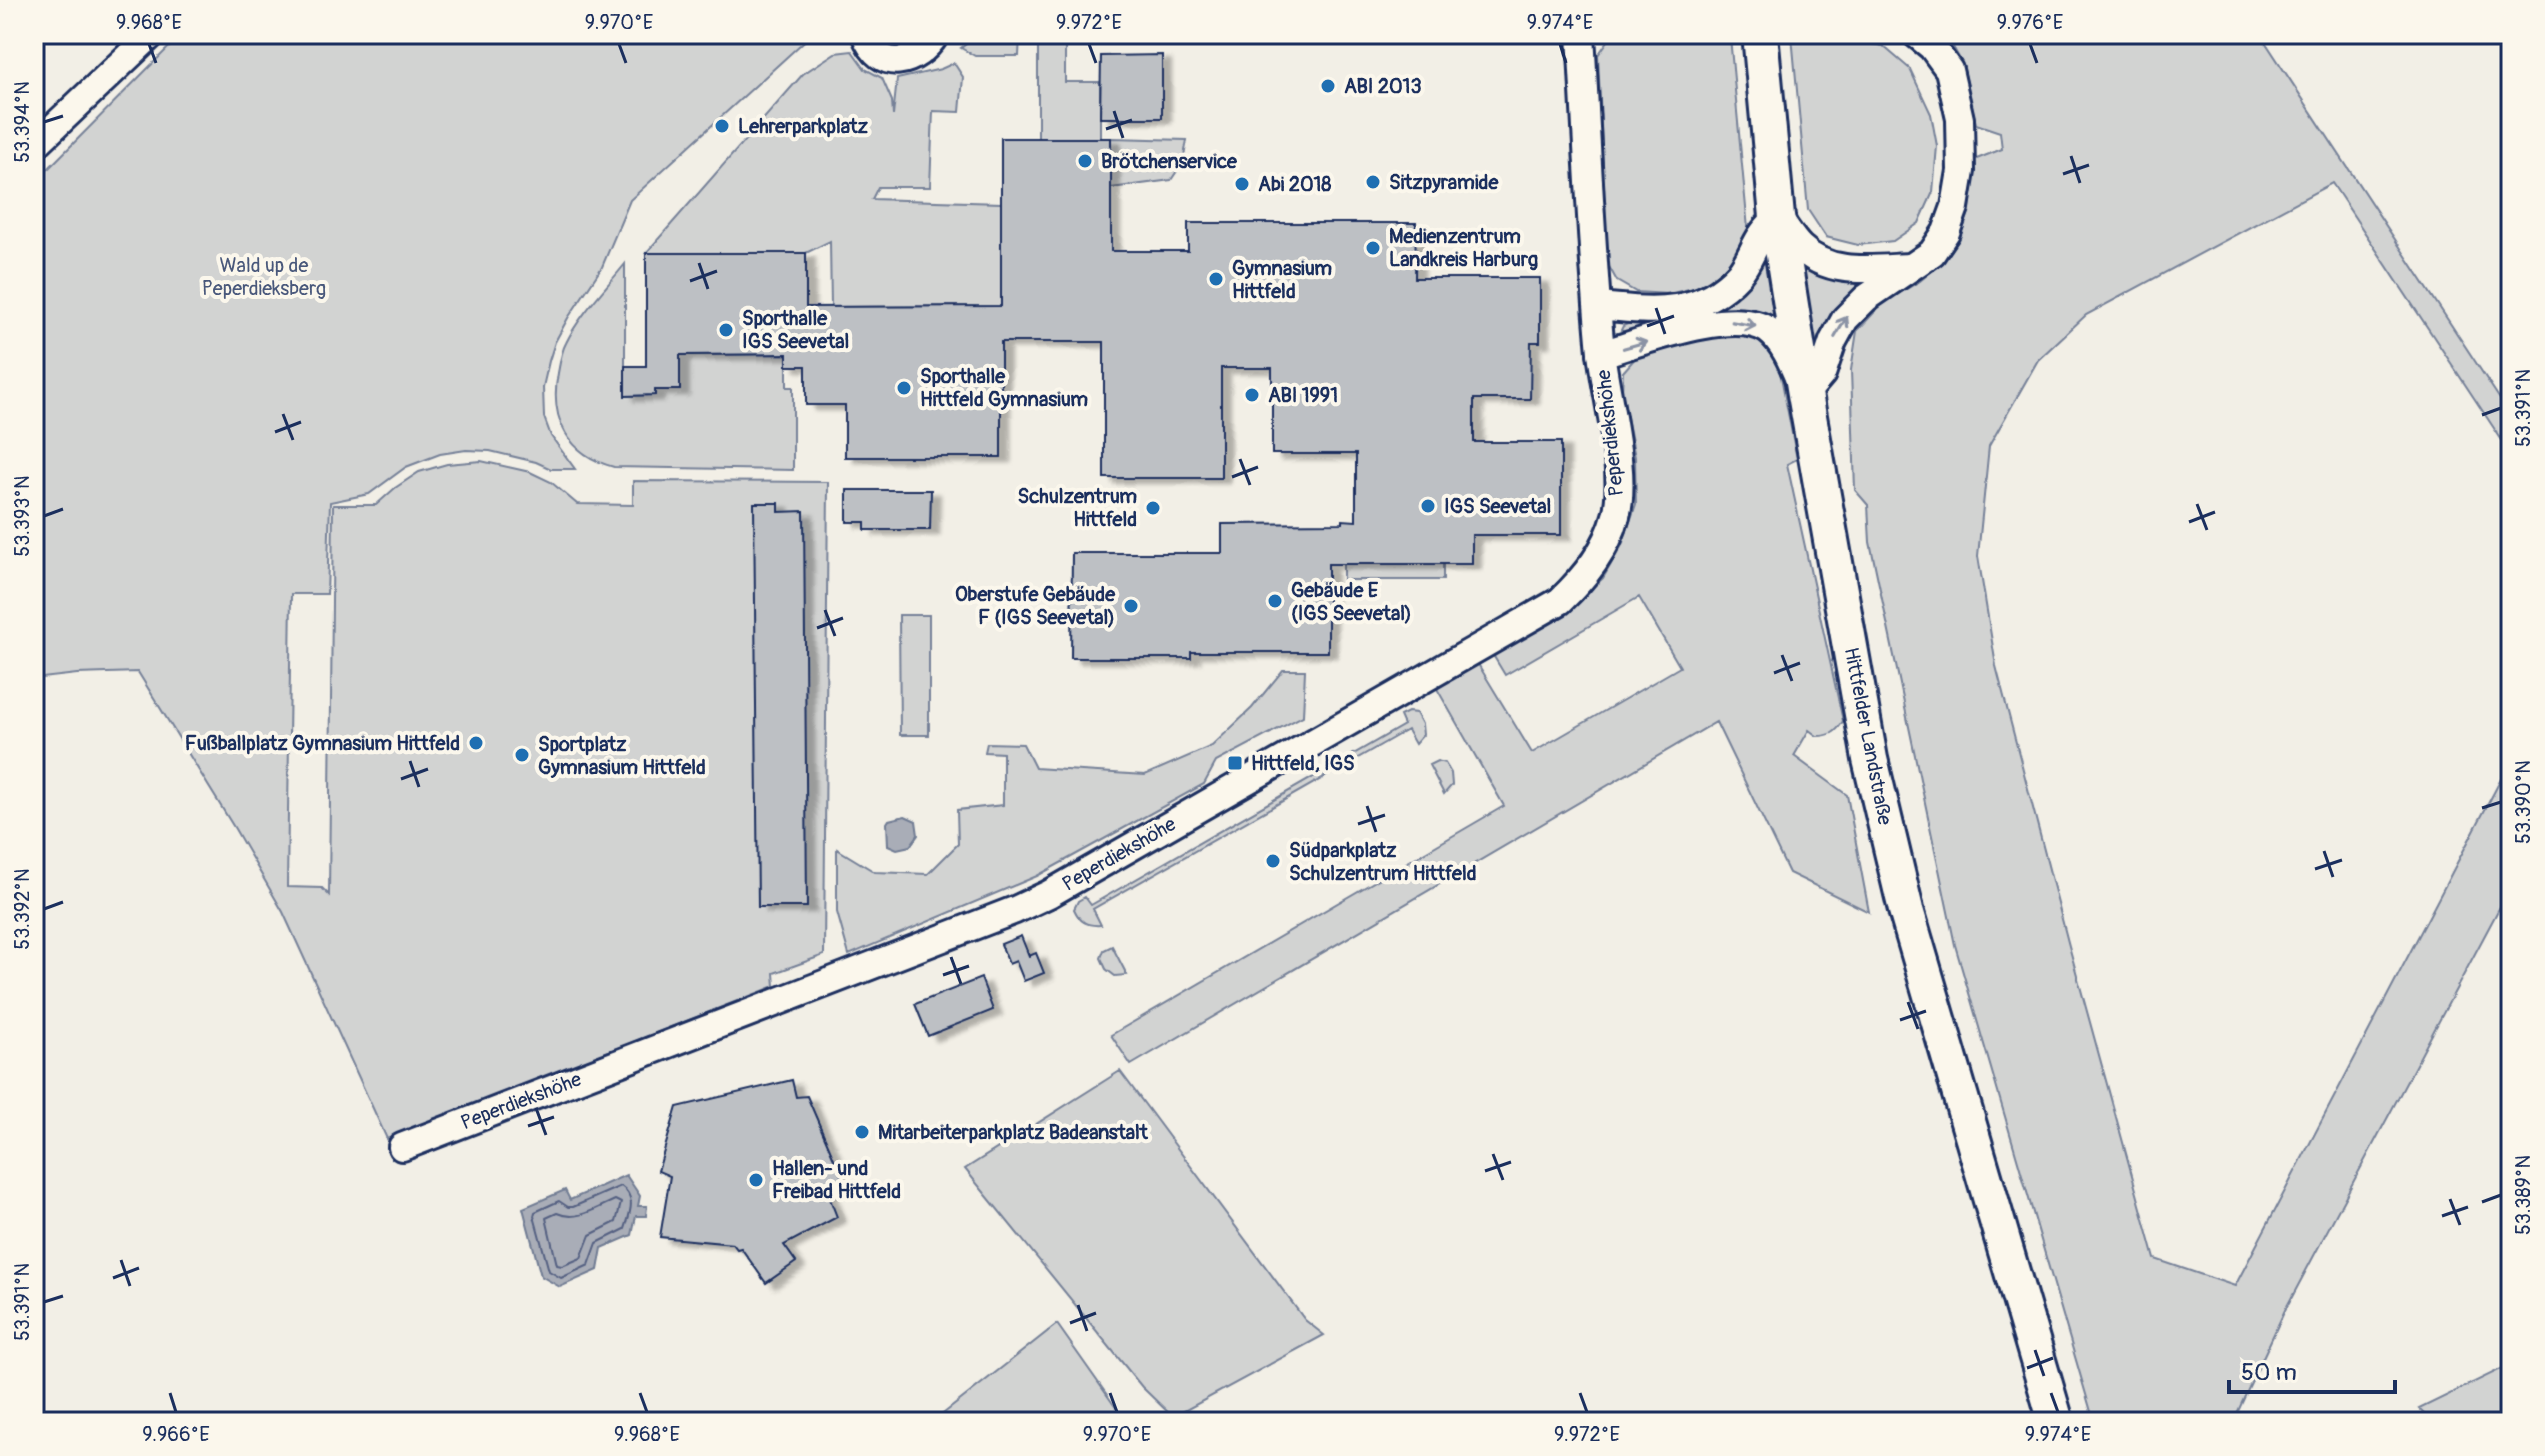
<svg xmlns="http://www.w3.org/2000/svg" width="2545" height="1456" viewBox="0 0 2545 1456" font-family="Pangolin,sans-serif">
	<style>
		.green { fill: #d2d3d2; stroke: #768198; stroke-width: 2 }
		.water { fill: #a9adb7; stroke: #707b93; stroke-width: 2 }
		.lines { fill: none; stroke-linecap: round; stroke-linejoin: round }
		.shore { stroke: #546182; stroke-width: 2 }
		.building { fill: #bdc0c4; stroke: #1b2f5e; stroke-width: 2; filter: url(#shadow) }
		.minor-casing { stroke: #1b2f5e; stroke-width: 32 }
		.major-casing { stroke: #1b2f5e; stroke-width: 40 }
		.minor { stroke: #fbf7ec; stroke-width: 26 }
		.major { stroke: #fbf7ec; stroke-width: 34 }
		.oneway { stroke: #8b93a5 }
		.ticks { fill: none; stroke: #1b2f5e; stroke-width: 3 }
		.poi-dot { fill: #1f6fb2; stroke: #fbf7ec; stroke-width: 3 }
		.labels { text-anchor: middle; dominant-baseline: central; stroke-width: 8; stroke-linejoin: round; paint-order: stroke }
		.poi-label { font-size: 20px; font-weight: bold; fill: #1b2f5e; stroke: #fbf7ec; text-anchor: start }
		.park-label { font-size: 20px; fill: #49587b; stroke: #fbf7ec }
		.street-label { font-size: 20px; fill: #1b2f5e; stroke: #fbf7ec }
		.neatline { fill: none; stroke: #1b2f5e; stroke-width: 3 }
		.ticks-label { font-size: 20px; text-anchor: middle; fill: #1b2f5e }
	</style>
	<defs>
		<filter id="shadow"><feDropShadow dx="9" dy="5" stdDeviation="2" flood-color="#0004"/></filter>
	</defs>
	<rect width="100%" height="100%" fill="#f2efe6"/>
	<filter id="ink" filterUnits="userSpaceOnUse"><feTurbulence type="fractalNoise" baseFrequency=".0125" numOctaves="2"/><feDisplacementMap in="SourceGraphic" scale="16" xChannelSelector="R" yChannelSelector="G"/><feConvolveMatrix kernelMatrix="1 2 1 2 8 2 1 2 1" color-interpolation-filters="sRGB"/></filter>
	<g filter="url(#ink)">
		<!-- green -->
		<path class="green" d="M182,34H812L630,200L602,267L568,318L555,342L549,361L543,387L544,417L551,436L575,469H551L536,462L490,451L466,450L440,454L406,467L369,494L330,502L327,594H291L287,887L322,888L329,895L333,505H376L395,488L419,472L447,464L481,461L530,472L551,482L577,504L633,505V481L828,482L824,955L774,973L775,986L387,1139L283,912L235,829L138,672L77,674L34,679V183Z
			M989,34H1020L1019,56H975L961,48L974,38Z
			M1038,34H1065V82H1100V138H1038Z
			M1613,34H1714L1730,37L1748,229L1740,249L1725,268L1702,286L1668,294L1636,292L1617,281L1607,263L1598,55Z
			M1946,34H2260L2511,416V454L2332,183L2086,315L2038,360L1989,446L1978,556L1996,666L2069,946L2155,1259L2235,1286L2511,760V886L2285,1310L2233,1422H2094L1955,945L1870,542L1868,505L1855,490L1851,370L1857,331L1883,303L1920,281L1944,261L1959,240L1970,210L1974,160L2002,149L2000,132L1976,124L1963,65Z
			M1792,36L1831,37L1883,46L1910,69L1931,114L1937,146L1933,192L1919,223L1893,241L1858,245L1826,237L1808,210Z
			M852,51L865,69L882,78L892,101L893,116L897,79L941,69L954,63L963,77L960,112L933,111L930,187H878L872,199L1001,203V306L831,307L830,241L806,253H646L803,74L835,53Z
			M1111,138L1187,140L1183,162L1171,180L1111,188Z
			M1766,255L1777,327L1625,334L1621,330L1623,326L1632,322C1694,311 1733,317 1766,255Z
			M1798,261L1879,278C1840,299 1830,319 1814,358Z
			M625,264V396L655,395V390L680,355L787,354V387H793V470L614,467C568,455 549,419 558,373C560,363 561,352 566,343C580,314 605,289 625,264Z
			M1718,331L1764,338L1777,356L1797,459L1787,464L1843,721C1836,733 1830,736 1817,736L1809,730L1794,756L1847,795L1869,912L1789,873L1716,722L1131,1065L1111,1035L1504,806L1436,687L1478,664L1532,753L1680,667L1639,597L1505,675L1493,655L1567,611L1603,578L1622,545L1636,504L1635,457L1622,392L1623,372L1637,356Z
			M1343,564H1443V580H1343Z
			M899,615H929V735H900Z
			M1283,670H1305L1303,716L1216,762L1204,784L1037,876L849,955L837,912V849L875,872L928,874L958,844L957,810L1003,805V753L985,752L987,743L1023,744L1035,768L1145,775L1212,746L1252,708Z
			M1408,712L1416,713L1422,724L1423,735L1415,744L1407,730L1093,909L1101,925C1086,926 1080,922 1074,909L1078,901L1085,897L1091,905L1404,725L1400,716Z
			M1437,761L1445,763L1451,773L1452,785L1444,794L1429,765Z
			M1112,946L1127,975L1115,976L1106,969L1101,958L1104,950Z
			M1120,1071L1305,1320L1324,1335L1173,1417L1142,1387L965,1169Z
			M1057,1324L1126,1422H933L934,1421Z
			M2511,1364V1422H2432L2419,1409Z"/>
		<!-- water -->
		<path class="water" d="M905,816L916,821L918,835L910,846L897,849L888,845L887,823L889,820Z
			M626,1175L640,1196L638,1206H647L646,1216H636L632,1235L602,1248L598,1270L560,1287L541,1276L523,1208L565,1190L570,1200Z"/>
		<g class="lines">
			<!-- shore -->
			<path class="shore" d="M621,1186C637,1197 630,1213 625,1229L597,1243L589,1265L561,1278L549,1271L534,1216L535,1212L559,1201L568,1207H573Z
				M615,1200L621,1203L616,1222L590,1235L581,1258L562,1266L557,1265L546,1218L557,1213C577,1222 596,1208 615,1200Z"/>
		</g>
		<!-- building -->
		<path class="building" d="M1162,55V118H1100L1101,56Z
			M1001,138H1111V251H1188V223H1416L1415,278H1540V342H1531L1530,399H1474V442H1561V535H1472V564H1328V652H1191V658H1071L1072,553H1222V524L1343,523V520L1356,521V454H1272V368H1221V478H1104V342H1001V457H845V405H806V366H787V354L680,355V390H655V395L625,396V366H646V253H806V307L1001,306Z
			M847,490H931L930,530H865V522H847Z
			M754,503H779V512L804,511L807,907H758Z
			M1021,936L1029,956L1036,953L1044,973L1024,981L1016,961L1009,964L1001,944Z
			M981,978L993,1010L928,1036L915,1004Z
			M792,1080L796,1097L807,1096L845,1184L827,1191L837,1217L784,1245L796,1262L766,1283L741,1248L737,1249L733,1244L660,1237L670,1176L658,1171L677,1107Z"/>
		<g class="lines">
			<!-- minor casing -->
			<g class="minor-casing">
				<path id="minor" d="M865,34C880,74 916,65 936,34
					M34,146L152,34
					M1598,306C1651,311 1699,318 1739,274C1749,262 1753,248 1761,236C1765,229 1772,223 1777,217C1785,226 1791,238 1800,247C1829,276 1871,269 1908,267
					M1601,354C1640,343 1733,306 1768,330C1787,344 1796,374 1805,394L1822,374L1833,341L1845,319L1866,298L1932,253L1946,232L1955,207L1961,171L1960,119L1949,70L1932,47L1916,34
					M402,1147L1015,910L1049,894L1560,601C1585,577 1607,550 1616,516C1628,473 1606,397 1601,352C1591,246 1587,140 1581,34"/>
			</g>
			<!-- major casing -->
			<g class="major-casing">
				<path id="major" d="M1760,34L1777,217L1805,394L1870,759L1906,910L2056,1422"/>
			</g>
			<!-- minor -->
			<use href="#minor" class="minor"/>
			<!-- major -->
			<use href="#major" class="major"/>
		</g>
		<!-- one-way arrows -->
		<defs><path id="oneway-shaft" d="M-6 0H5M1.5-3L5.5 0L1.5 3" fill="none" stroke-width="1.6" stroke-linecap="round" stroke-linejoin="round" transform="scale(2)"/></defs>
		<g class="oneway">
			<use href="#oneway-shaft" transform="translate(1744 324) rotate(10)"/>
			<use href="#oneway-shaft" transform="translate(1841 327) rotate(-59)"/>
			<use href="#oneway-shaft" transform="translate(1635 345) rotate(-16)"/>
		</g>
	</g>
	<!-- ticks -->
	<path class="ticks" d="M149,44L156,63M619,44L626,63M1089,44L1096,63M1560,44L1566,63M2030,44L2037,63M1114,111L1123,138M44,122L63,116M1106,129L1132,120M2071,156L2080,183M2063,174L2089,165M699,263L708,289M690,281L717,271M1656,308L1665,334M1647,326L1674,316M283,414L293,440M2482,415L2501,408M275,432L301,422M1240,459L1250,485M1232,477L1258,467M2197,504L2207,530M44,516L63,509M2189,522L2215,512M825,610L835,636M817,628L843,618M1782,655L1792,681M1774,673L1800,663M410,761L419,787M401,779L428,769M1367,806L1376,832M2482,808L2501,802M1358,824L1385,815M2324,851L2333,877M2315,869L2342,860M44,909L63,902M951,957L961,984M943,975L969,966M1908,1002L1918,1029M1900,1020L1926,1011M536,1108L546,1135M528,1126L554,1117M1493,1154L1503,1180M1485,1171L1511,1162M2450,1199L2460,1225M2482,1202L2501,1195M2442,1216L2468,1207M121,1260L130,1286M113,1278L139,1268M44,1302L63,1296M1078,1305L1087,1331M1070,1323L1096,1313M2035,1350L2044,1376M2027,1368L2053,1358M170,1393L176,1412M640,1393L647,1412M1110,1393L1117,1412M1580,1393L1587,1412M2051,1393L2058,1412"/>
	<!-- markers -->
	<g class="poi-dot">
		<circle cx="1328" cy="86" r="8"/>
		<circle cx="722" cy="126" r="8"/>
		<circle cx="1085" cy="161" r="8"/>
		<circle cx="1373" cy="182" r="8"/>
		<circle cx="1242" cy="184" r="8"/>
		<circle cx="1373" cy="248" r="8"/>
		<circle cx="1216" cy="279" r="8"/>
		<circle cx="726" cy="330" r="8"/>
		<circle cx="904" cy="388" r="8"/>
		<circle cx="1252" cy="395" r="8"/>
		<circle cx="1428" cy="506" r="8"/>
		<circle cx="1153" cy="508" r="8"/>
		<circle cx="1275" cy="601" r="8"/>
		<circle cx="1131" cy="606" r="8"/>
		<circle cx="476" cy="743" r="8"/>
		<circle cx="522" cy="755" r="8"/>
		<rect x="1227" y="755" width="16" height="16" rx="4"/>
		<circle cx="1273" cy="861" r="8"/>
		<circle cx="862" cy="1132" r="8"/>
		<circle cx="756" cy="1180" r="8"/>
	</g>
	<g class="labels">
		<!-- poi labels -->
		<g class="poi-label">
			<text x="1344" y="86">ABI 2013</text>
			<text x="738" y="126">Lehrerparkplatz</text>
			<text x="1101" y="161">Brötchenservice</text>
			<text x="1389" y="182">Sitzpyramide</text>
			<text x="1258" y="184">Abi 2018</text>
			<text x="1389" y="236">Medienzentrum<tspan x="1389" dy="23">Landkreis Harburg</tspan></text>
			<text x="1232" y="268">Gymnasium<tspan x="1232" dy="23">Hittfeld</tspan></text>
			<text x="742" y="318">Sporthalle<tspan x="742" dy="23">IGS Seevetal</tspan></text>
			<text x="920" y="376">Sporthalle<tspan x="920" dy="23">Hittfeld Gymnasium</tspan></text>
			<text x="1268" y="395">ABI 1991</text>
			<text x="1137" y="496" text-anchor="end">Schulzentrum<tspan x="1137" dy="23">Hittfeld</tspan></text>
			<text x="1444" y="506">IGS Seevetal</text>
			<text x="1291" y="590">Gebäude E<tspan x="1291" dy="23">(IGS Seevetal)</tspan></text>
			<text x="1115" y="594" text-anchor="end">Oberstufe Gebäude<tspan x="1115" dy="23">F (IGS Seevetal)</tspan></text>
			<text x="460" y="743" text-anchor="end">Fußballplatz Gymnasium Hittfeld</text>
			<text x="538" y="744">Sportplatz<tspan x="538" dy="23">Gymnasium Hittfeld</tspan></text>
			<text x="1251" y="763">Hittfeld, IGS</text>
			<text x="1289" y="850">Südparkplatz<tspan x="1289" dy="23">Schulzentrum Hittfeld</tspan></text>
			<text x="878" y="1132">Mitarbeiterparkplatz Badeanstalt</text>
			<text x="772" y="1168">Hallen- und<tspan x="772" dy="23">Freibad Hittfeld</tspan></text>
		</g>
		<!-- park labels -->
		<g class="park-label">
			<text x="264" y="265">Wald up de<tspan x="264" dy="23">Peperdieksberg</tspan></text>
		</g>
		<!-- street labels -->
		<g class="street-label">
			<text transform="translate(1610 433) rotate(-96)">Peperdiekshöhe</text>
			<text transform="translate(1868 736) rotate(79)">Hittfelder Landstraße</text>
			<text transform="translate(1119 854) rotate(-30)">Peperdiekshöhe</text>
			<text transform="translate(521 1101) rotate(-21)">Peperdiekshöhe</text>
		</g>
	</g>
	<!-- margin -->
	<rect width="2545" height="1456" fill="none" stroke="#fbf7ec" stroke-width="88"/>
	<!-- scale -->
	<path d="M2229 1380v12h166v-12" fill="none" stroke="#1b2f5e" stroke-width="4"/>
	<text x="2241" y="1380" font-size="24" fill="#1b2f5e" stroke="#fbf7ec" stroke-width="6" paint-order="stroke">50 m</text>
	<rect x="44" y="44" width="2457" height="1368" class="neatline"/>
	<g class="ticks-label">
		<text x="149" y="29">9.968°E</text>
		<text x="619" y="29">9.970°E</text>
		<text x="1089" y="29">9.972°E</text>
		<text x="1560" y="29">9.974°E</text>
		<text x="2030" y="29">9.976°E</text>
		<text transform="translate(22 122) rotate(-90)" y="7">53.394°N</text>
		<text transform="translate(2523 408) rotate(-90)" y="7">53.391°N</text>
		<text transform="translate(22 516) rotate(-90)" y="7">53.393°N</text>
		<text transform="translate(2523 802) rotate(-90)" y="7">53.390°N</text>
		<text transform="translate(22 909) rotate(-90)" y="7">53.392°N</text>
		<text transform="translate(2523 1195) rotate(-90)" y="7">53.389°N</text>
		<text transform="translate(22 1302) rotate(-90)" y="7">53.391°N</text>
		<text x="176" y="1441">9.966°E</text>
		<text x="647" y="1441">9.968°E</text>
		<text x="1117" y="1441">9.970°E</text>
		<text x="1587" y="1441">9.972°E</text>
		<text x="2058" y="1441">9.974°E</text>
	</g>
</svg>
